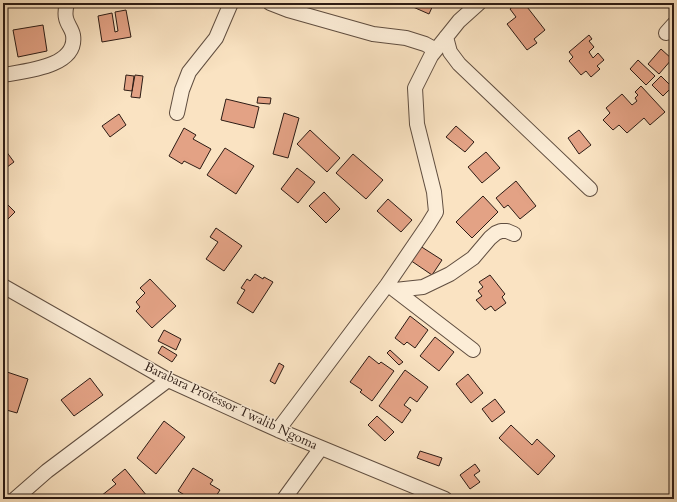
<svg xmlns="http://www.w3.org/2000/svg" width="677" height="502" viewBox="0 0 677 502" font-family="Cardo,serif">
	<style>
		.building { fill: #e3a285; stroke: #2d1c15 }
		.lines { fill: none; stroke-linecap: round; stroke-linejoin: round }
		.minor-casing { stroke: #604e40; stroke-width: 16 }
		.minor { stroke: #fcedd7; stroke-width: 14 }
		.labels { text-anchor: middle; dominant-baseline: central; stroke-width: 3; stroke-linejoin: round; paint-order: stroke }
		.street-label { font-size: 13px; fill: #2d1c15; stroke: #fcedd7 }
	</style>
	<rect width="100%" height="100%" fill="#fae3c2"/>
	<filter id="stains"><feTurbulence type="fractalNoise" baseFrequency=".005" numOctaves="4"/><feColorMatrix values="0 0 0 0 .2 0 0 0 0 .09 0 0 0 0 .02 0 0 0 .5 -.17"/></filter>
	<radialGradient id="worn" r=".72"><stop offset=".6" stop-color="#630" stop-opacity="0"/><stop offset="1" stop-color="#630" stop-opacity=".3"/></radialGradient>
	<!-- building -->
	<path class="building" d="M404,3H434L429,14Z
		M517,3H524L545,30L534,39L537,43L527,50L507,24L516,17L510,9Z
		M126,10L131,37L102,42L98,16L112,13L115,32L118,31L115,12Z
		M43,25L47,51L18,57L13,30Z
		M589,35L592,39L589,41L594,47L589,52L593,58L598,53L604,60L597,66L600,69L591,77L586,71L581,75L569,61L573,57L569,52Z
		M661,49L672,59L659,74L648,64Z
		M638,60L655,76L646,85L630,69Z
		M126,75L134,76L132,91L124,90Z
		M135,75L143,76L140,98L131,97Z
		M661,76L672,87L663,96L652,85Z
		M641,86L665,112L650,125L644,118L627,133L619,125L613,130L603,120L610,113L606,108L622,94L632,105L637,101L635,98L638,95L635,92Z
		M258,97L271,98L270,104L257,103Z
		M226,99L259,107L254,128L221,120Z
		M284,113L299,118L288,158L273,154Z
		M119,114L126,125L110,137L102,126Z
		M456,126L474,142L465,152L446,137Z
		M184,128L196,135L193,139L211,149L200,169L184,161L182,164L169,156Z
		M310,130L340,158L327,172L297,144Z
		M579,130L591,145L579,154L568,138Z
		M3,147L14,162L3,170Z
		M225,148L254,166L236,194L207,175Z
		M486,152L500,168L482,183L468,167Z
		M353,154L383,180L366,199L336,173Z
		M297,168L315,182L298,203L281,189Z
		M516,181L536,206L520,219L508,205L504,208L496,198Z
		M324,192L340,209L326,223L309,206Z
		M483,196L498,212L472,238L456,222Z
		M388,199L412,220L401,232L377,211Z
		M7,204L15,212L3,224V208Z
		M216,228L242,246L224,271L206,259L218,242L210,237Z
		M417,244L442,260L432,275L407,258Z
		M255,274L263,279L264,277L273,282L253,313L237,303L245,290L241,288L247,279L250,281Z
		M490,275L505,294L502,297L506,303L495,311L491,306L485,310L476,300L482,296L478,291L483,287L479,282Z
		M150,279L176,306L152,328L136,311L140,307L136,302L145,293L140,288Z
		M410,316L428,330L415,348L407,342L404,345L395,338Z
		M164,330L181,339L176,350L158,341Z
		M435,337L454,352L439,371L420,356Z
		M162,346L177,355L172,362L158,353Z
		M390,350L403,362L399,365L387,353Z
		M369,356L379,364L381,362L394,371L372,401L360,392L362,390L350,382Z
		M279,363L284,366L275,384L270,381Z
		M405,370L428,387L417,402L410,397L404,405L411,410L402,423L379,406Z
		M7,372L28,379L17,413L3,409V383Z
		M468,374L483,393L471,403L456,384Z
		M90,378L103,395L74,416L61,400Z
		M495,399L505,412L492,422L482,409Z
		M377,416L394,432L385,441L368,425Z
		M164,421L185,437L156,474L137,458Z
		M511,425L532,445L537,439L555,456L538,475L499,438Z
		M420,451L442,458L439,466L417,458Z
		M475,464L480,471L474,475L480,482L470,489L460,475Z
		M193,468L213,480L210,484L220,490L214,499H191L178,491Z
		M125,469L147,496L144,499H103L101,496L116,484L112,480Z"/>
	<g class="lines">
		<!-- minor casing -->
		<g class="minor-casing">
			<path id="minor" d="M270,3L288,10L373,34L406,38L425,44L436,50
				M666,33L674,24
				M446,37L450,52L459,64L590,189
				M3,75C25,71 78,67 73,35C72,29 67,24 66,18C65,14 66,7 67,3
				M177,113L182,90L189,72L216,38L231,3
				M3,286L168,380L278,430L445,499
				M391,287L473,350
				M395,290L423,287L450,274L473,258L490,238L496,233L501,231H507L514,234
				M278,430L387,285L428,225L436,212L434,192L417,124L415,88L431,56L459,21L479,3
				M15,499L47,471L168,380
				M284,499L321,448"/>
		</g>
		<!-- minor -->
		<use href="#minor" class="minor"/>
	</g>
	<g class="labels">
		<!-- street labels -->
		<g class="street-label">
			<text transform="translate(231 406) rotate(25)">Barabara Professor Twalib Ngoma</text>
		</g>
	</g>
	<!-- margin -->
	<rect width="677" height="502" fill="none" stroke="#fae3c2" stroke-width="16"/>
	<rect x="4" y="4" width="669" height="494" fill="none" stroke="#2d1c15" stroke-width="2"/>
	<rect x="8" y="8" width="661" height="486" fill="none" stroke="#2d1c15"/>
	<rect width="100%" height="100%" filter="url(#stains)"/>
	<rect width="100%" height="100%" fill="url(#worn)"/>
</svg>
